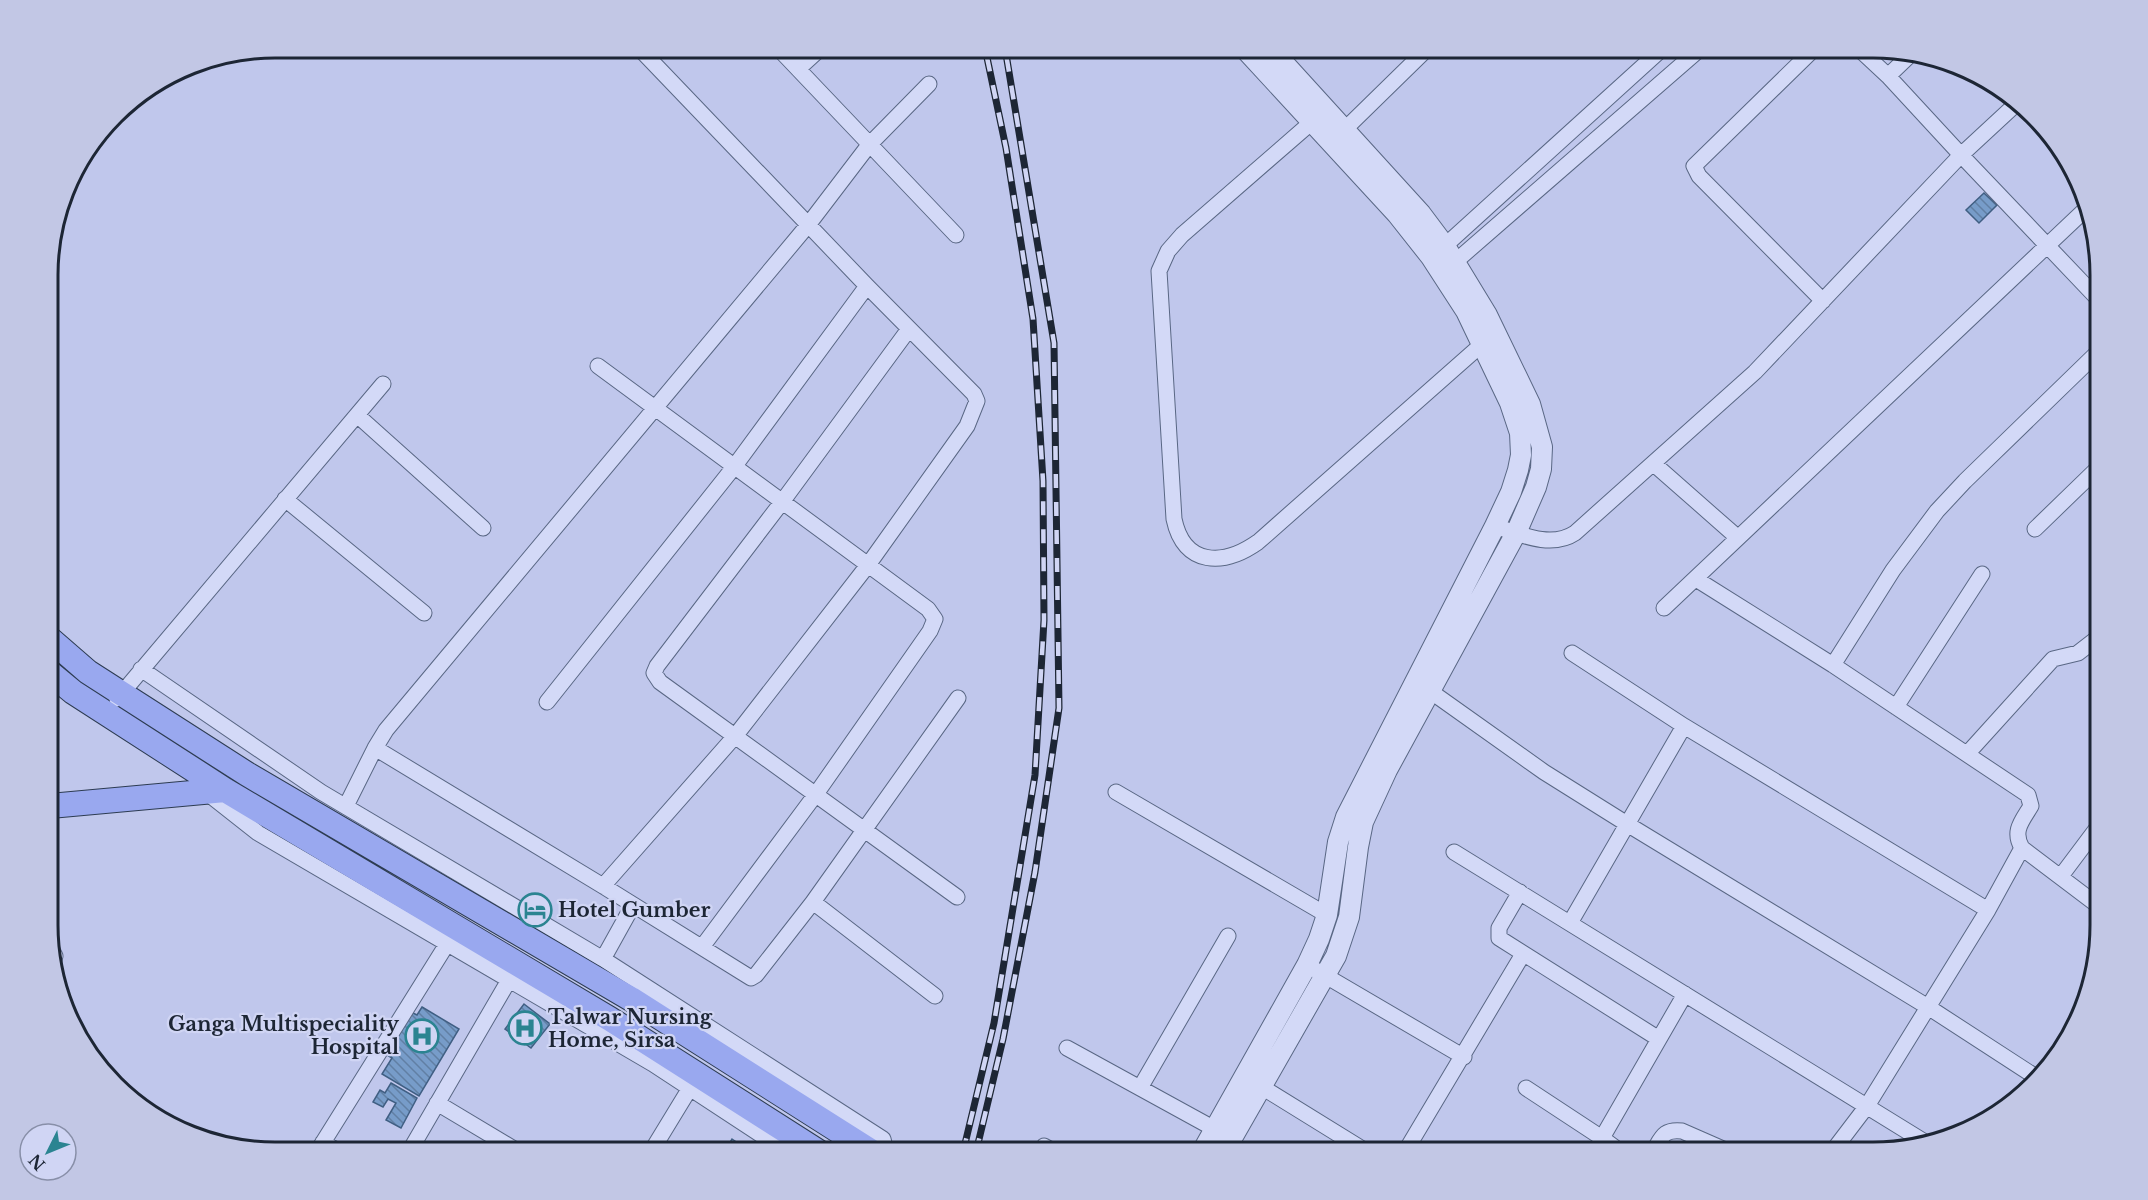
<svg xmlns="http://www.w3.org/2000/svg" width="2148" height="1200" viewBox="0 0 2148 1200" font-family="'Libre Baskerville',serif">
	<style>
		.building { fill: url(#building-back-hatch); stroke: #405f83; stroke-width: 1.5 }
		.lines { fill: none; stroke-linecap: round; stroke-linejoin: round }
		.minor-casing { stroke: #596784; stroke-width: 17 }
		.tertiary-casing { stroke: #596784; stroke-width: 22 }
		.primary-casing { stroke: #2d3c52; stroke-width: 26 }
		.minor { stroke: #d3d9f7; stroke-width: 15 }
		.tertiary { stroke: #d3d9f7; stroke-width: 20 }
		.primary { stroke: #99a8ef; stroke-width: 24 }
		.rail-casing { stroke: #1d2635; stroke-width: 7 }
		.rail { stroke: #d0d5f4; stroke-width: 4.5; stroke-dasharray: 14; stroke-linecap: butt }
		.labels { text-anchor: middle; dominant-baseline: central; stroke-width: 4.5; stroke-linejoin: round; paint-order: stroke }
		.poi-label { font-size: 20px; font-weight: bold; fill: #1d2635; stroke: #d0d5f4; text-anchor: start }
		.rim { fill: none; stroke: #1d2635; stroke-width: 3 }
	</style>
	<defs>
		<pattern id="building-back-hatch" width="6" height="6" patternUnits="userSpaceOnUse" patternTransform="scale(1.5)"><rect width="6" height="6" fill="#779cc9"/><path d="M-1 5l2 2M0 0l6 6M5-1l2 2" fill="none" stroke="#617fa4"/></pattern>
	</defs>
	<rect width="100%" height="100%" fill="#c0c7ec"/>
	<!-- building -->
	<path class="building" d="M1984,193L1997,205L1979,223L1966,210Z
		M524,1004L550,1024L531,1048L505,1029Z
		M422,1007L459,1029L419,1096L382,1074L392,1058L384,1053L409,1011L417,1015Z
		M391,1083L417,1098L401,1128L386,1120L396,1103L388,1099L383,1107L373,1102L380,1090L385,1093Z
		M732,1139L751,1152H724Z"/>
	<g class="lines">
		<!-- minor casing -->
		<g class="minor-casing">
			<path id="minor" d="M778,48L956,235
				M1815,48L1694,166L1699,176L1823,301
				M1858,48L1888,76L1961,155L2099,300
				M798,69L821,48
				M1888,76L1912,53
				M1313,121L1182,235L1168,251L1159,271L1174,519C1184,567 1224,566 1258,542L1489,338
				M1338,136L1428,48
				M1438,252L1663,48
				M1448,268L1701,48
				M909,329L782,502L657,666L654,673L660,682L957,897
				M598,366L928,609L935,619L930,631L816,794L702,947
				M357,415L483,528
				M1654,464L1737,537
				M285,499L424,613
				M1495,526C1520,534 1551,549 1575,533L1755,372L1961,155L2015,105
				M2035,529L2099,467
				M1696,579L1833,665L2028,795L2031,806C2022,821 2012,831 2022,848L2100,907
				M1664,608L2089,206
				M1572,653L1684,726L1988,910
				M1833,665L1893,570L1937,511L1965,481L2099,351
				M141,669L321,792L603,959L883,1139L884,1143L879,1152
				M1423,686L1544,772L1627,824L1928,1007L2039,1079
				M117,699L383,384
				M547,702L734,467L867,286
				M1896,707L1982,574
				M375,748L603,886L751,978L756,975L813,902L958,698
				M1967,754L2053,659L2078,653L2100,636
				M206,792L258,833L653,1064L787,1152
				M1116,792L1327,915
				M346,806L375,748L386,730L808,225L869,145L929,84
				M1454,852L1923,1141
				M2061,876L2100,824
				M603,886L736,735L868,565L967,426L977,401L974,394L867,286L639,48
				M1520,892L1499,928V938L1659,1039
				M813,902L935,996
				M1570,923L1684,726
				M50,946L55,956L53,963
				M603,959L633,905
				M1307,965L1464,1057
				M1067,1048L1222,1133
				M1252,1081L1367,1152
				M1140,1088L1228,936
				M1526,1088L1602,1138
				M437,1103L519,1152
				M323,1142L339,1152
				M1044,1146L1055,1152
				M317,1152L447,944
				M409,1152L509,980
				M651,1152L690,1088
				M1405,1152L1523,954
				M1621,1152L1602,1138L1685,994
				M1653,1152C1662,1137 1663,1129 1682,1131L1730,1152
				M1832,1152L1867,1106L1988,910L2022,848"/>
		</g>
		<!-- tertiary casing -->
		<g class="tertiary-casing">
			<path id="tertiary" d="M1202,1152L1307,965L1319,939L1327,915L1338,842L1346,817L1495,526L1511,492L1518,470L1521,455L1520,433L1510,403L1466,311L1431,257L1397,214L1244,48
				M1224,1152L1336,956L1349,917L1358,847L1363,822L1387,770L1516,533L1536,487L1541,469L1542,447L1530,404L1487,315L1445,246L1421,214L1270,48"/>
		</g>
		<!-- primary casing -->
		<g class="primary-casing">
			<path id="primary" d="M50,639L88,672L247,774L631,999L872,1152
				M50,673L73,692L225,790L610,1019L819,1152
				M50,806L225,790"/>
		</g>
		<!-- minor -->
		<use href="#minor" class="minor"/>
		<!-- tertiary -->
		<use href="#tertiary" class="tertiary"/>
		<!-- primary -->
		<use href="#primary" class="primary"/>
		<!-- rail casing -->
		<g class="rail-casing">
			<path id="rail" d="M963,1152L994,1023L1035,775L1044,620L1043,481L1033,319L1006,148L985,48
				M976,1152L1003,1039L1035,872L1059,708L1054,343L1005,48"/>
		</g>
		<!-- rail -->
		<use href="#rail" class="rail"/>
	</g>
	<!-- icons -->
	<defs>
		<g id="hotel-ring" transform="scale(1.725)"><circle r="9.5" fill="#d0d5f4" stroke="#2b8491" stroke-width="1.5"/><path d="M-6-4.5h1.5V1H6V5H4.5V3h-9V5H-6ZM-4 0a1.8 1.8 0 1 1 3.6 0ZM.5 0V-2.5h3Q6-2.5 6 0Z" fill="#2b8491"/></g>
		<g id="hospital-ring" transform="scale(1.725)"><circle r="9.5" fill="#d0d5f4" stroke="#2b8491" stroke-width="1.5"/><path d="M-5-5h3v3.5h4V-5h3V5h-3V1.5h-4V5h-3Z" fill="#2b8491"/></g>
	</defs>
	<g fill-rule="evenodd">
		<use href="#hotel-ring" x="535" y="910"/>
		<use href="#hospital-ring" x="525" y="1028"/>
		<use href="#hospital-ring" x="422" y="1036"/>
	</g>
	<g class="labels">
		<!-- poi labels -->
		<g class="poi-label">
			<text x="558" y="910">Hotel Gumber</text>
			<text x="548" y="1017">Talwar Nursing<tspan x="548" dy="23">Home, Sirsa</tspan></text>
			<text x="399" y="1024" text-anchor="end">Ganga Multispeciality<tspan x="399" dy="23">Hospital</tspan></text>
		</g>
	</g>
	<!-- crop -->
	<path d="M0 0H2148V1200H0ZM275 58H1873A217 217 0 0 1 2090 275V925A217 217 0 0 1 1873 1142H275A217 217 0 0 1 58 925V275A217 217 0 0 1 275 58Z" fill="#c2c7e5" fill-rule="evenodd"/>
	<path class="rim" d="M275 58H1873A217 217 0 0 1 2090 275V925A217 217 0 0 1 1873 1142H275A217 217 0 0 1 58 925V275A217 217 0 0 1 275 58Z"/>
	<!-- north arrow -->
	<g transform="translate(48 1152) rotate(227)"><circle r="28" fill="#d0d5f4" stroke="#888fa8" stroke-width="1.5"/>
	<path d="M0-4.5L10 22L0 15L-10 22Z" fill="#2b8491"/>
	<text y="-9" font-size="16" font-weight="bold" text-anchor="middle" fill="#1d2635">N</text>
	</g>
</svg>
